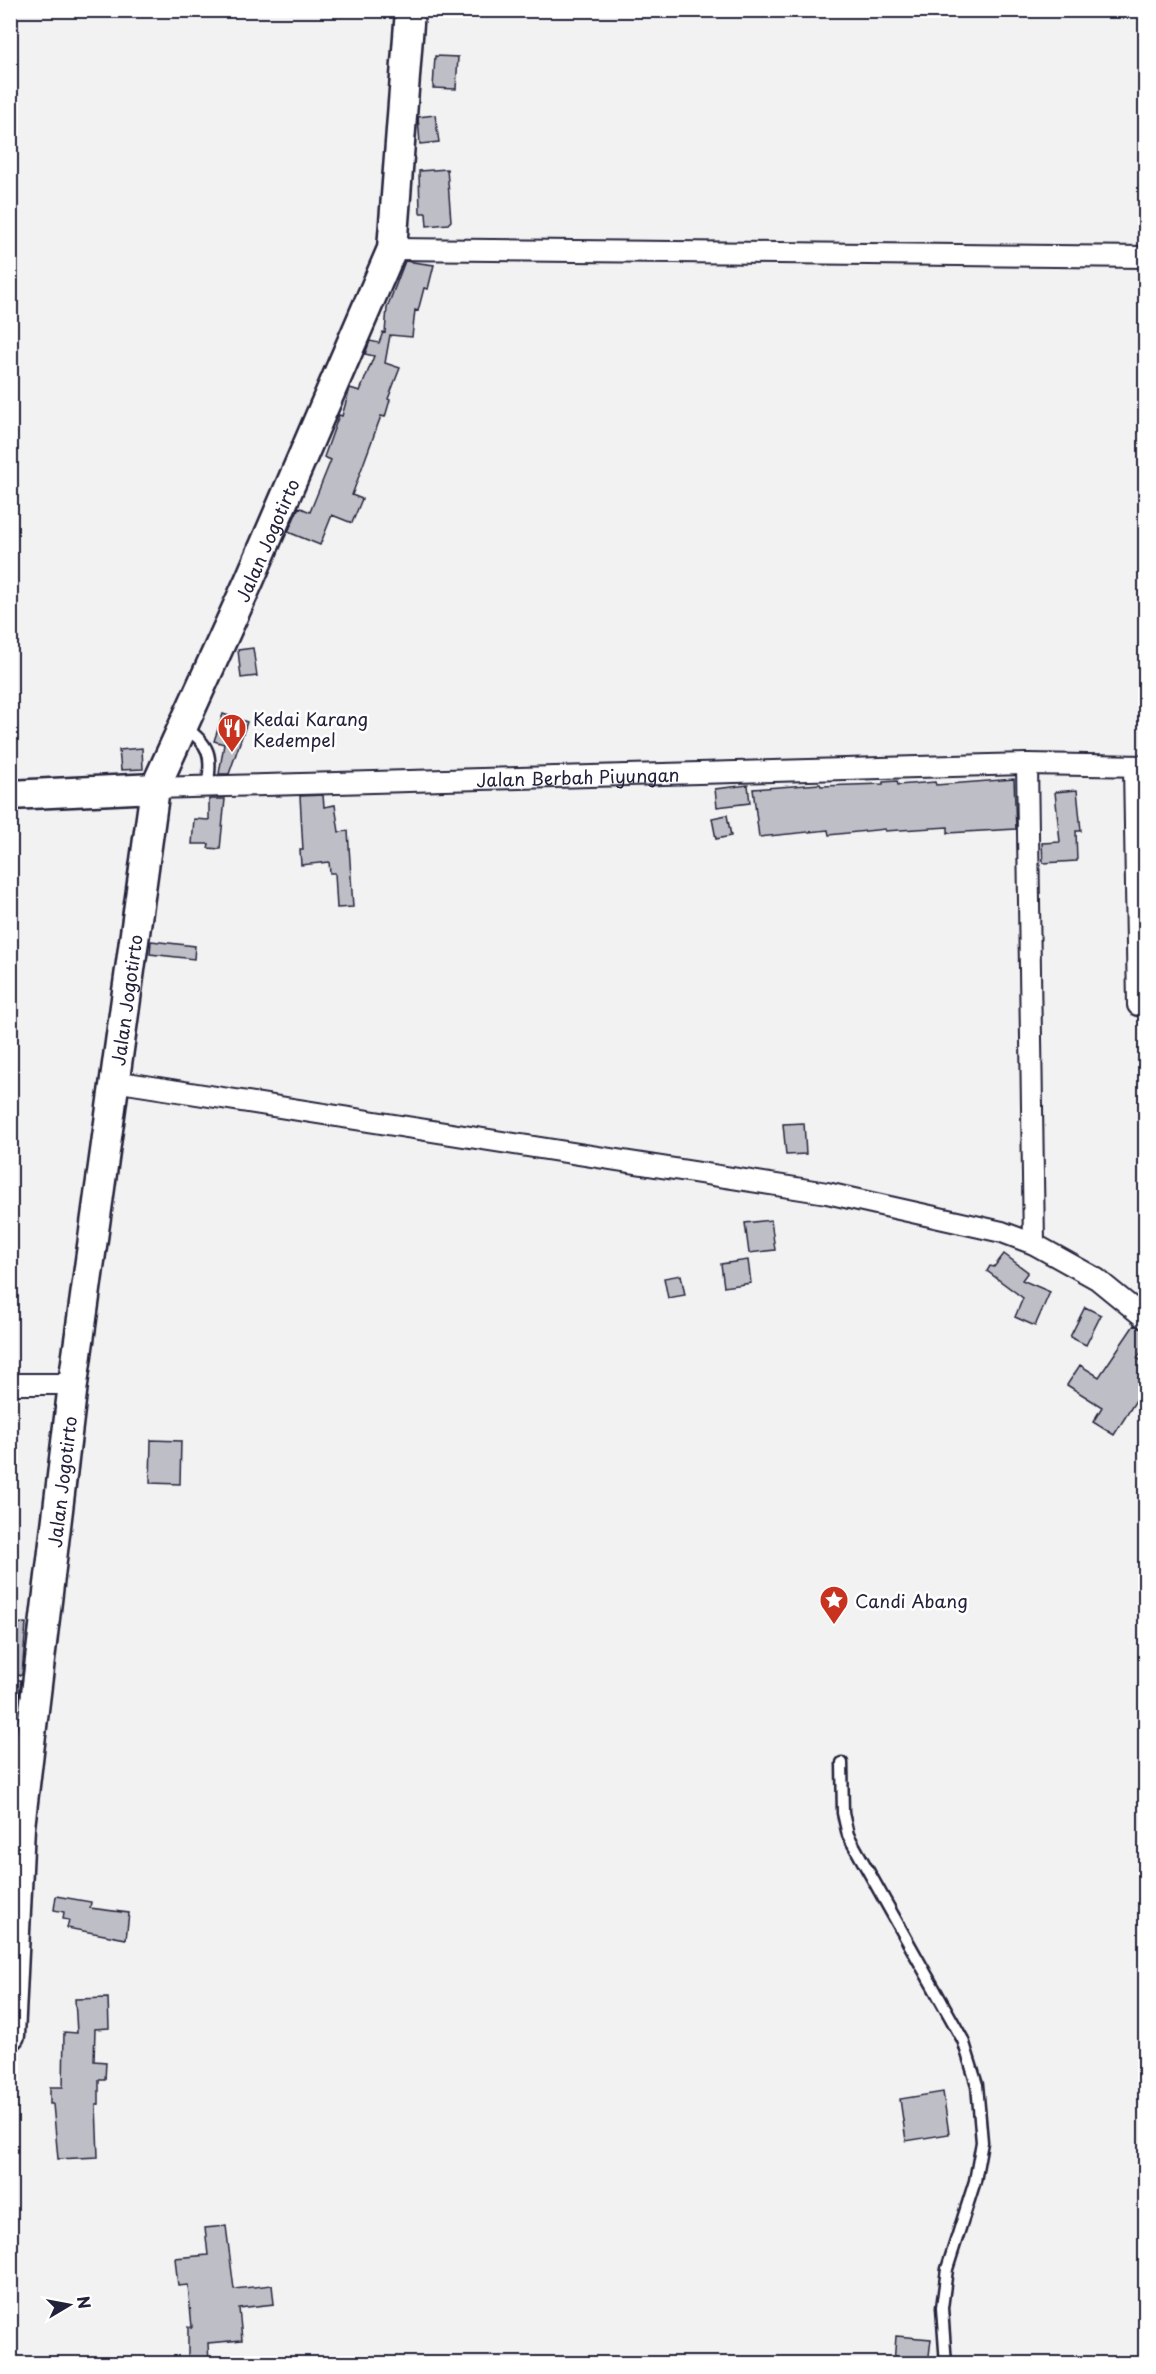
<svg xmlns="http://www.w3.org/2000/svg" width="1156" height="2374" viewBox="0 0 1156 2374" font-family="'Playpen Sans',sans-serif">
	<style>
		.building { fill: #bebec6; stroke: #22223b; stroke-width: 1.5 }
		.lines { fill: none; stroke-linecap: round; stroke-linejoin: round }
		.lane-casing { stroke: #22223b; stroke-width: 15 }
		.street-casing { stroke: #22223b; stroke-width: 24 }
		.secondary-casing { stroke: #22223b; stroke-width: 33 }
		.lane { stroke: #fff; stroke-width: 10 }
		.street { stroke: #fff; stroke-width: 20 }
		.secondary { stroke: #fff; stroke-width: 28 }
		.labels { text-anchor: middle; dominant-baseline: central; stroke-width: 5; stroke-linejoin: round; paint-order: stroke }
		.street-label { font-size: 18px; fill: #22223b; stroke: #fff }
		.poi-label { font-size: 18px; fill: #22223b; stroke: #fff; text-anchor: start }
	</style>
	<rect width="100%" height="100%" fill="#f2f2f3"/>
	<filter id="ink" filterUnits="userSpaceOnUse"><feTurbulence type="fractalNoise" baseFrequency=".0167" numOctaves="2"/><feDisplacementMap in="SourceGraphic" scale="12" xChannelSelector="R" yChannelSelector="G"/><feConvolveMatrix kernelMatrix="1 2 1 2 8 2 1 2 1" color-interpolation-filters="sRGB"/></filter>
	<g filter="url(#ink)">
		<!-- building -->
		<path class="building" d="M435,56L458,57L456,89L433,88Z
			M435,115L439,142L420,144L418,117Z
			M447,169L451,221L448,224L427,226L426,213H420L419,171Z
			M405,261L434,265L428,289L424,288L418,311L415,310L412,337L390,335L385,363L400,368L388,399L390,400L385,417L381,416L352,495L362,499L352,523L332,515L320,545L288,532L299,507L310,512L331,460L324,457L339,415L342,416L350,388L360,391L374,356L365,354L370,341L379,343L383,332L385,333L387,308Z
			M253,648L257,676L241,678L238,650Z
			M223,714L247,722L229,774H219L224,744L214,741Z
			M142,748L143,769L121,770L119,750Z
			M1014,779L1016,829L948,833V827L885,831V829L829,835L828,830L759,837L753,789L820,784L821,786L883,784V782L897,781L898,785L935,782L936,785Z
			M748,785L750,803L717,807L715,789Z
			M1077,790L1081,831H1076L1077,861L1043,863L1042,843L1060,842L1055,792Z
			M323,795L324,807L335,805L339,832L348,831L353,907L337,908L335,873H330L329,862L301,865L300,850H303L300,796Z
			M209,799H225L220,849L208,848L209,844H192L194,819L209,820Z
			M727,815L731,836L716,839L712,818Z
			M151,941L195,946L194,959L150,954Z
			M804,1123L806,1154L786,1155L783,1124Z
			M771,1220L775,1250L749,1253L745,1223Z
			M1004,1254L1028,1272L1022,1280L1050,1292L1035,1326L1015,1317L1023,1298L987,1271L990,1266L994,1267Z
			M748,1260L751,1283L724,1287L721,1264Z
			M681,1275L685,1295L668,1298L664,1278Z
			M1085,1307L1101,1315L1086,1345L1070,1337Z
			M1134,1325L1146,1331V1347L1137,1358L1146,1364V1402L1138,1397L1114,1435L1093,1422L1102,1407L1067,1385L1080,1365L1099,1377Z
			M151,1440L181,1441L180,1484L150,1483Z
			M26,1623L22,1675L10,1676V1624Z
			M10,1680H21L16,1722H10Z
			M56,1896L91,1902L90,1908L129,1913L126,1939L67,1928L69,1920L63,1919L64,1912L54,1910Z
			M108,1998L109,2028L95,2029L94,2061L106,2062L105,2080H99V2105H96L98,2157L58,2159L53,2104H50V2087H63L64,2032L77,2033L75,1999Z
			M943,2092L949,2134L906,2141L900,2099Z
			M226,2226L234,2289L272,2285L274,2304L239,2308L242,2340L208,2343L209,2364H188V2327H192L188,2285L178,2286L175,2258L208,2255L205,2228Z
			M896,2336L931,2339L928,2364H894Z"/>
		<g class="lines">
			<!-- lane casing -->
			<g class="lane-casing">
				<path id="lane" d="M183,726C210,744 213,756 207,787
					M842,1763L843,1813L848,1835L963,2040L977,2085L982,2142L975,2181L947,2269L942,2308L946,2364"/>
			</g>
			<!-- street casing -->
			<g class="street-casing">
				<g id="street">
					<path d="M392,249L1146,257"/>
					<path d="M1027,764L1034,1244"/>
					<path d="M1134,766L1138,1005"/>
					<path id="s1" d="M155,788L1027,764L1146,766"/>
					<path d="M114,1081L827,1193L1002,1232L1034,1244L1097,1279L1146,1319"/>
					<path d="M10,1384H73"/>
				</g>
			</g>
			<!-- secondary casing -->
			<g class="secondary-casing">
				<g id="secondary">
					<path d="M10,795L155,788"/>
					<path id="s2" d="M10,2035L20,1827L73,1384L155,788L249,581L392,249L410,10"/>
				</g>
			</g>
			<!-- lane -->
			<use href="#lane" class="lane"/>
			<!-- street -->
			<use href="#street" class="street"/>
			<!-- secondary -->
			<use href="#secondary" class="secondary"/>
		</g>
	</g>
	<!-- icons -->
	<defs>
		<g id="restaurant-pin" transform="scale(1.5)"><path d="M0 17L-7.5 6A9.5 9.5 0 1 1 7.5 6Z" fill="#c8321e" stroke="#fff"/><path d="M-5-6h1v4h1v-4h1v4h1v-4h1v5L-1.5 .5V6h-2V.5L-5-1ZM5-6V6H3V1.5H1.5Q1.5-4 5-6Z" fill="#fff"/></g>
		<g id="sight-pin" transform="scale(1.5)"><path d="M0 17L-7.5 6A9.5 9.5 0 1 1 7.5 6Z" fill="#c8321e" stroke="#fff"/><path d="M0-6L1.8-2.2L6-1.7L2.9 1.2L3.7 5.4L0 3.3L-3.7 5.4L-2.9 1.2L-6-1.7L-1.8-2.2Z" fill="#fff"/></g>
	</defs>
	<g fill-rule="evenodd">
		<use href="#restaurant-pin" x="232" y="728"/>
		<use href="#sight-pin" x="834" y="1600"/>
	</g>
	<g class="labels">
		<!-- street labels -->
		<g class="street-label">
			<text stroke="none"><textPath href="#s2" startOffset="1528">Jalan Jogotirto</textPath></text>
			<text stroke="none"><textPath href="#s1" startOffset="423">Jalan Berbah Piyungan</textPath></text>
			<text stroke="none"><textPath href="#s2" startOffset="1042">Jalan Jogotirto</textPath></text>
			<text stroke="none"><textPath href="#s2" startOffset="556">Jalan Jogotirto</textPath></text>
		</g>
		<!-- poi labels -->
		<g class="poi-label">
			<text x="253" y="718">Kedai Karang<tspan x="253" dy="21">Kedempel</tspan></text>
			<text x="855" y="1600">Candi Abang</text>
		</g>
	</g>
	<!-- margin -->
	<rect width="1156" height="2374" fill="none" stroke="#fff" stroke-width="36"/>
	<rect x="18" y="18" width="1120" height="2338" fill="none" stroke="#22223b" stroke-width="2" filter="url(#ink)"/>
	<!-- north arrow -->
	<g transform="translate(69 2305) rotate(80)" stroke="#ffffff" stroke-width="4.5" paint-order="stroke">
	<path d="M0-4.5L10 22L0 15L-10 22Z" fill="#22223b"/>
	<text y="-9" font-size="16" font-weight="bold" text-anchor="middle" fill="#22223b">N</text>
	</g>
</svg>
